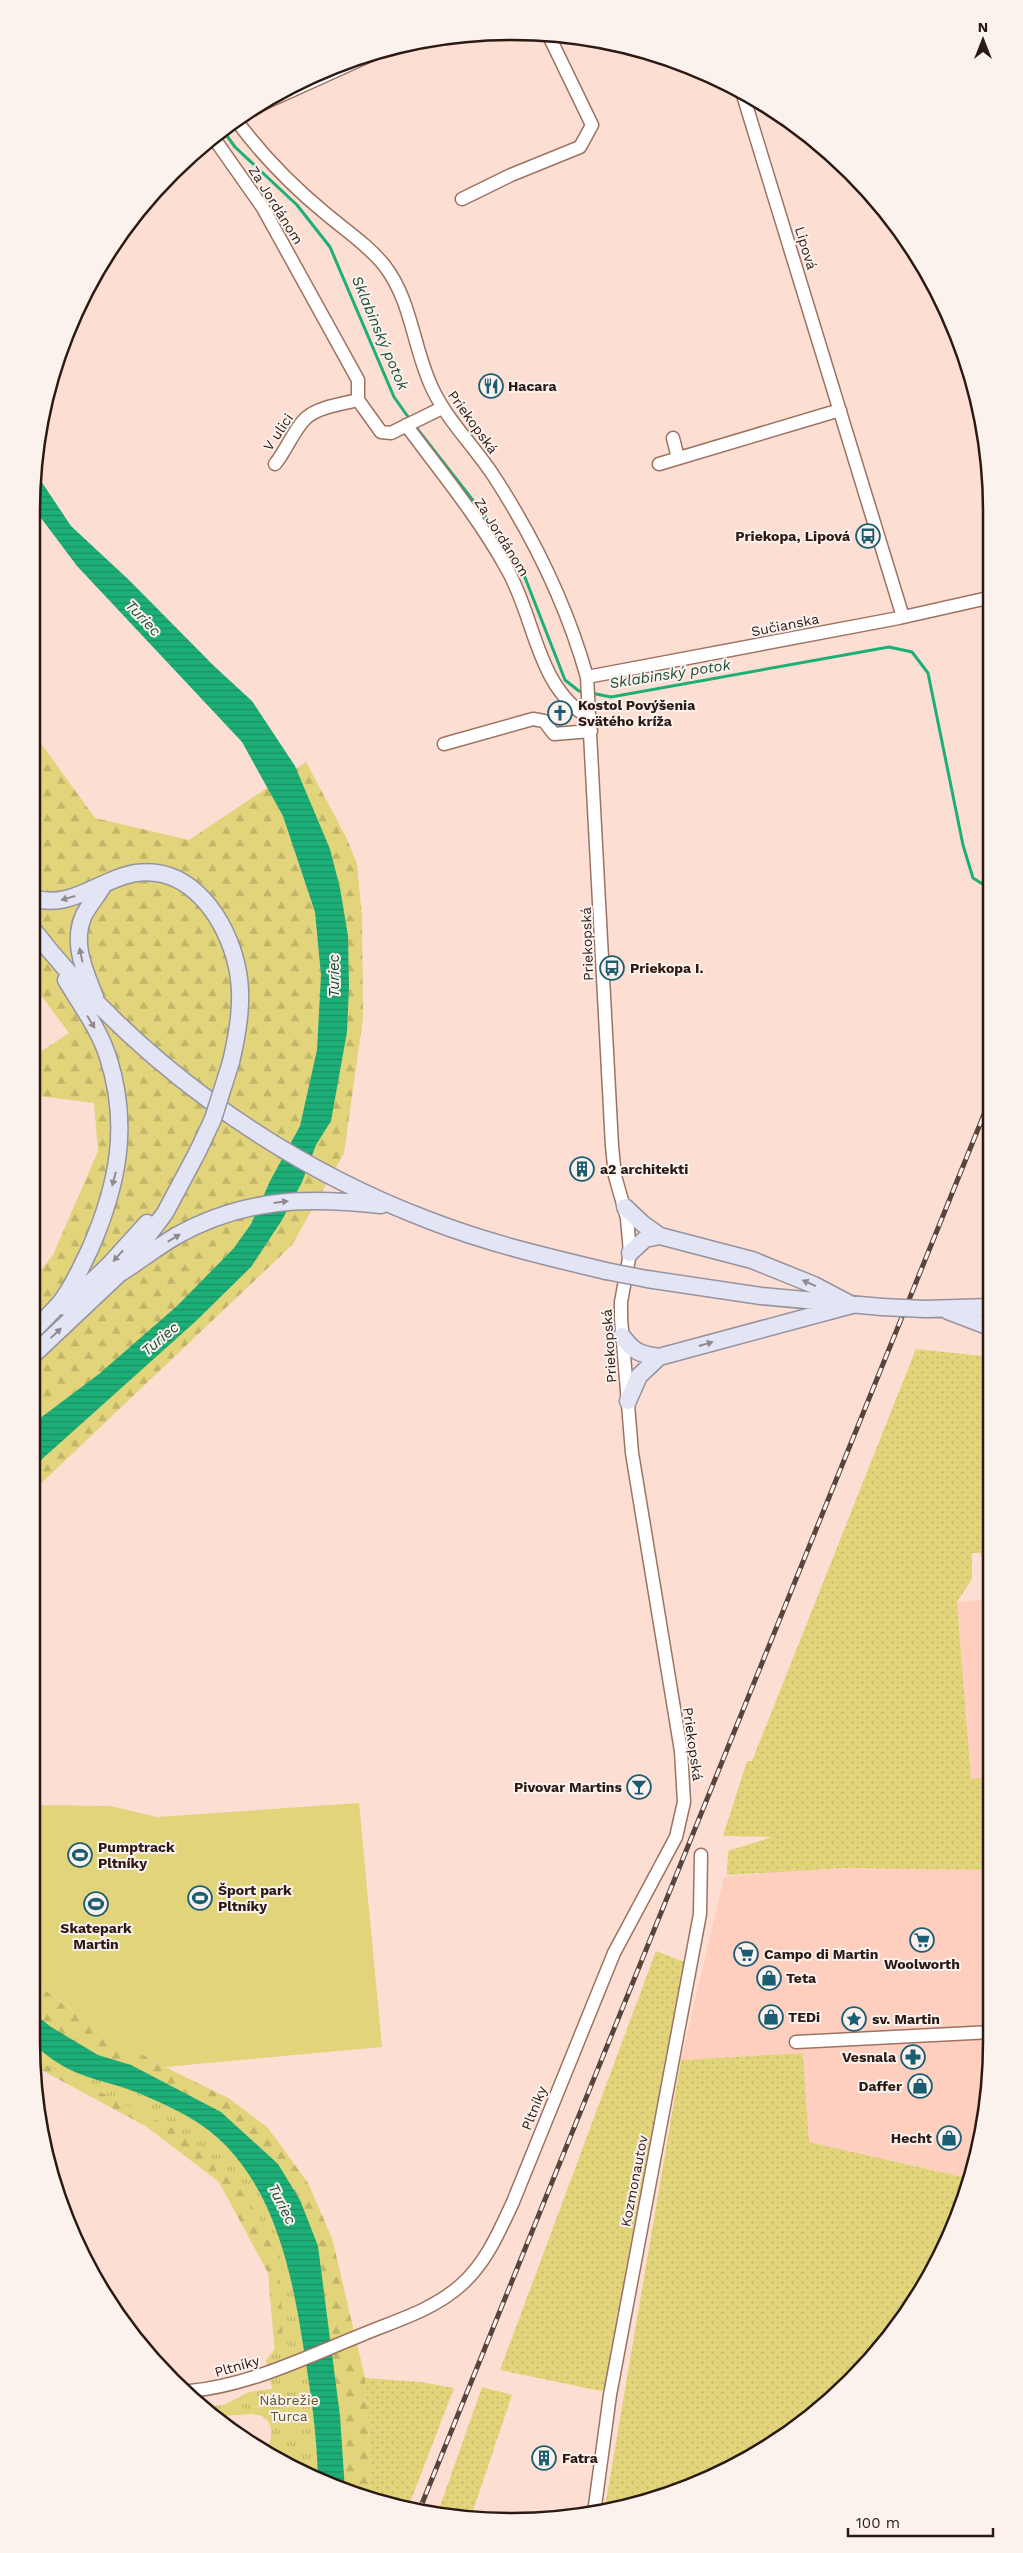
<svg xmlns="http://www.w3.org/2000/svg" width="1023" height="2553" viewBox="0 0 1023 2553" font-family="'Work Sans',sans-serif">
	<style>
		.built { fill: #fecfbf }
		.grass { fill: url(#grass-dots) }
		.forest { fill: url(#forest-firs) }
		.park { fill: url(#park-tufts) }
		.pitch { fill: #e1d47b }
		.water { fill: url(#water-rules) }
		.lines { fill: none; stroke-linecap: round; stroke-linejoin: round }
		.stream { stroke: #1daf78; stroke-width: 3 }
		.minor-casing { stroke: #9e7261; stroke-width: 15 }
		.major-casing { stroke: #9692a0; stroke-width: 19 }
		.minor { stroke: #fff; stroke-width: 12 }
		.major { stroke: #e3e5f4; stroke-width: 16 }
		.rail-casing { stroke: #58443c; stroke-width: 5 }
		.rail { stroke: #fbf1ed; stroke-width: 3; stroke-dasharray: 9; stroke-linecap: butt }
		.major-bridge-casing { stroke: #9692a0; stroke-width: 19; stroke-linecap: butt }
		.major-bridge { stroke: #e3e5f4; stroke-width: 16 }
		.oneway { fill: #908a8f }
		.labels { text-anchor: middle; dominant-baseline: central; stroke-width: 4; stroke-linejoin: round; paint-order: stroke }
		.street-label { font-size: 14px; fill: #2b1a13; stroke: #fbf1ed }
		.poi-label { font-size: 14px; font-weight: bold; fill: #2b1a13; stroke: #fbf1ed; text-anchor: start }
		.park-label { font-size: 14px; fill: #5e5727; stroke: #fbf1ed }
		.water-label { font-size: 15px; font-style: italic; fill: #194d36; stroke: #fbf1ed }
		.rim { fill: none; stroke: #2b1a13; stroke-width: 2.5 }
	</style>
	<defs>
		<pattern id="grass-dots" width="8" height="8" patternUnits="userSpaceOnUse" patternTransform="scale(1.25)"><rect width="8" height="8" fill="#e1d47b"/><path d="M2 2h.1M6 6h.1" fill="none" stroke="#c1b569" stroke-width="1.8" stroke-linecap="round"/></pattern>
		<pattern id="forest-firs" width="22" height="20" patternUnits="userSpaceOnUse" patternTransform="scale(1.25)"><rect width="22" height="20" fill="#e1d47b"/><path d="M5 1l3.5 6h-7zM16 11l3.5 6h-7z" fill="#c1b569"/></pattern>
		<pattern id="park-tufts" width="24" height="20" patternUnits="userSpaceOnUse" patternTransform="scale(1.25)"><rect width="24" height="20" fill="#e1d47b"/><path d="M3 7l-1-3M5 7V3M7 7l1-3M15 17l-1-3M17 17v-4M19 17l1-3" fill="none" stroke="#c1b569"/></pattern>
		<pattern id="water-rules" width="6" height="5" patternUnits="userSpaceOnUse" patternTransform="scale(1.25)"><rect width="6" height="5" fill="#1daf78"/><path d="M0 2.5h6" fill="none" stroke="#1a8e61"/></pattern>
	</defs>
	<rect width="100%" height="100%" fill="#fdded3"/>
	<!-- built -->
	<path class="built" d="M991,1599V1777L971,1780L957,1602Z
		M953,1852L991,1854L992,2041L970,2176H958L809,2142L803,2053L681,2060L724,1877Z"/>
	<!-- grass -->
	<path class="grass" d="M916,1349L983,1356L990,1365L991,1580L986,1581L981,1553H972V1579L957,1602L971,1779L991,1777V1870L843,1868L727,1875L728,1851L772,1837L723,1836L747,1761H752Z
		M656,1951L687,1963L609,2385L601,2391L500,2370Z
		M803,2053L809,2142L958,2176H970L966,2196L892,2334L778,2441L696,2485L604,2513L681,2060Z
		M365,2378L421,2382L454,2388L408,2508L368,2499L371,2470Z
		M482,2387L512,2395L471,2517L449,2518L437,2515Z"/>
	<!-- forest -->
	<path class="forest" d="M40,742L95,818L189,840L306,762L347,839L357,864L362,918L363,1018L344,1153L292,1245L31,1493V1282L53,1255L98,1151L94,1103L31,1095V1058L69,1033L31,982V744Z
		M31,1979L87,2023L165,2067L230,2099L268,2128L308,2183L332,2238L365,2378L371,2470L368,2499L357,2496L279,2461V2401L268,2273L219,2182L147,2127L36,2067L31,2041Z"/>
	<!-- park -->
	<path class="park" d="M31,2042C40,2049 48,2057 58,2063C81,2078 110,2082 135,2092C153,2099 171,2107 187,2116C277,2166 293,2278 307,2369C313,2405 322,2442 317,2478L266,2453L271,2438V2428L268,2421L262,2416L253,2414L221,2416L209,2406L224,2405L249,2392L272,2389L266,2360L282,2340L283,2324L277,2252L238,2182L174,2129L34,2059Z"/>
	<!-- pitch -->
	<path class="pitch" d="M359,1803L382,2047L165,2067L87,2023L31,1979V1805L110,1806L157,1817Z"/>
	<!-- water -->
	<path class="water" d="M37,475L71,526L129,580L214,666L252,701L295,766L330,849L340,888L348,936L349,987L347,1032L331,1121L316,1145L302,1182L282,1220L251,1267L196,1321L31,1469V1425L99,1374L177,1306L234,1248L251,1224L270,1181L300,1126L317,1050L321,975L315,912L283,816L242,742L77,566L32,506Z
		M31,2011L51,2027L98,2055L131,2065L221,2112L278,2164L300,2200L318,2246L340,2416L345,2491L318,2479C317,2435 311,2394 304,2351C291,2265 270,2162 187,2116C171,2107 153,2099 136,2092C110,2082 81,2078 58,2063C48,2057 40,2049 31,2042Z"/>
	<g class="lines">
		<!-- stream -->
		<path class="stream" d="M222,129L235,147L297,205L330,247L394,397L411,421
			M415,426L486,517L524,575L565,680L579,691L584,692
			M591,693L611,697L889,647L912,652L928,673L963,845L973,878L989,888"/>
		<!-- minor casing -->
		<g class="minor-casing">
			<path id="minor" d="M743,95L903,617
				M262,104L386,48
				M213,137L263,208L358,380V400
				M462,199L511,175L580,147L592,125L548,34
				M358,400L381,432L391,433L442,408
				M406,425C441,472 479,518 507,569C536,619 536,688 591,719
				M673,438L678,458
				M275,464C286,451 294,429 306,418C318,407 342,404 358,400
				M659,464L840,410
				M587,677L899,618L988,598
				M444,744L533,719L544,721L554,734L591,731
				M796,2042L992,2032
				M190,2391C250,2385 304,2358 359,2336C394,2321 432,2311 461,2285C486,2263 499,2232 513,2202L614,1953L676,1837L684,1802L681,1751L632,1453L621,1318V1302L630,1253L627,1218L615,1176L612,1146L587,677C567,606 535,540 495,478C476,448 450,424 434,392C413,351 413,302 384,265C368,245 345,230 325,213C291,185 262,155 236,120
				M594,2513L610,2395L700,1914L701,1855"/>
		</g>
		<!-- major casing -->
		<g class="major-casing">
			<path id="major" d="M31,897C69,912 101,878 136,873C191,865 227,920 237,967C244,998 238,1032 231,1062
				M31,927C133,1059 275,1162 431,1221C488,1243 547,1257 606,1271
				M95,997C85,971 71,943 84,915C89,905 97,896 103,886
				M625,1207L643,1224L660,1236L752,1260L814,1285L852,1305
				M630,1253L645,1239L660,1236
				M119,1274C138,1262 156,1248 176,1236C244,1198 306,1197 381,1205
				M647,1279L761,1296L882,1307
				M65,1307L109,1265L147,1223
				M925,1309L990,1307
				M948,1311L990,1327
				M31,1333C41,1323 51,1313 60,1303C73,1287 81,1267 90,1249C118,1185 130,1125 108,1057C99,1029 81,1005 66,980
				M622,1336C634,1352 639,1354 659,1357L852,1305
				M31,1357L119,1274L165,1213L197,1153
				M628,1401L639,1376L659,1357"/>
		</g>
		<!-- minor -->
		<use href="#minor" class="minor"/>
		<!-- major -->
		<use href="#major" class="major"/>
		<!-- rail casing -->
		<g class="rail-casing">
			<path id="rail" d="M419,2511L989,1102"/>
		</g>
		<!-- rail -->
		<use href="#rail" class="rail"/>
		<!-- major-bridge casing -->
		<g class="major-bridge-casing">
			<path id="major-bridge" d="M197,1153L213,1119L231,1062
				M606,1271L647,1279
				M882,1307L925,1309"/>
		</g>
		<!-- major-bridge -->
		<use href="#major-bridge" class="major-bridge"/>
	</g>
	<!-- one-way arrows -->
	<defs><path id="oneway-solid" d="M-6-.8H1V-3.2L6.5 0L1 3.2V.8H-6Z" transform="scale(1.25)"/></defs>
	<g class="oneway">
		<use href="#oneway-solid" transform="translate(68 898) rotate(164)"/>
		<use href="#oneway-solid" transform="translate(81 955) rotate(-102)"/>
		<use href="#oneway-solid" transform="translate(91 1022) rotate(59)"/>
		<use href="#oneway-solid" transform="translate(114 1179) rotate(105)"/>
		<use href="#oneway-solid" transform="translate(281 1202) rotate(-7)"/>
		<use href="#oneway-solid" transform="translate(174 1238) rotate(-31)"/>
		<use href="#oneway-solid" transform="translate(118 1256) rotate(132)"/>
		<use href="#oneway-solid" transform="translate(809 1283) rotate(-156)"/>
		<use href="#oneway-solid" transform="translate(56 1333) rotate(-43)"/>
		<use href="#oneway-solid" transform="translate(706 1344) rotate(-16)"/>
	</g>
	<!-- icons -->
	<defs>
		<g id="restaurant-ring" transform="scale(1.25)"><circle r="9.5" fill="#fbf1ed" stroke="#1b5e72" stroke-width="1.5"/><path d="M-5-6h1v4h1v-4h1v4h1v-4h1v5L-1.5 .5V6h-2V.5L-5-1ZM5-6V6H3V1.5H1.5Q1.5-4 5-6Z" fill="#1b5e72"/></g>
		<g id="bus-ring" transform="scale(1.25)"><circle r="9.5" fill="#fbf1ed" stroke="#1b5e72" stroke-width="1.5"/><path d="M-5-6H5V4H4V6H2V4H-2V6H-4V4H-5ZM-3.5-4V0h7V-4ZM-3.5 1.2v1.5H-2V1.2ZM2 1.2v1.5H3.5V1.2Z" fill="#1b5e72"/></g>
		<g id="church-ring" transform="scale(1.25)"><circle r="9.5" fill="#fbf1ed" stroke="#1b5e72" stroke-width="1.5"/><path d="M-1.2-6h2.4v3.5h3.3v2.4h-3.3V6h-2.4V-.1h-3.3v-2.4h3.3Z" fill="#1b5e72"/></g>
		<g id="building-ring" transform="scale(1.25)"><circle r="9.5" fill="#fbf1ed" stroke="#1b5e72" stroke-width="1.5"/><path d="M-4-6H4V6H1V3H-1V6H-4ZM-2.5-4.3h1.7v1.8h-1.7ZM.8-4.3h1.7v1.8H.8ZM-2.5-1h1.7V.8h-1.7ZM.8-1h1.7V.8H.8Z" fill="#1b5e72"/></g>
		<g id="bar-ring" transform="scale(1.25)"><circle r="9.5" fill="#fbf1ed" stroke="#1b5e72" stroke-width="1.5"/><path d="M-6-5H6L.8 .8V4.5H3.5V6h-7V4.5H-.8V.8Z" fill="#1b5e72"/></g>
		<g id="stadium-ring" transform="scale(1.25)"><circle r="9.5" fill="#fbf1ed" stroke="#1b5e72" stroke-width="1.5"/><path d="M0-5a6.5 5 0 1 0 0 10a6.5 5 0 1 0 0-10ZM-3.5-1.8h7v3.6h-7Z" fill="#1b5e72"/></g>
		<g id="supermarket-ring" transform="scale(1.25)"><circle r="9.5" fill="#fbf1ed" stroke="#1b5e72" stroke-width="1.5"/><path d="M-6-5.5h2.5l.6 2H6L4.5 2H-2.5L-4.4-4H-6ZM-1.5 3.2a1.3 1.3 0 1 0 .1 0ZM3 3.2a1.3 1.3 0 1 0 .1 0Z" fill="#1b5e72"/></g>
		<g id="shop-ring" transform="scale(1.25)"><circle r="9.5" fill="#fbf1ed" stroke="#1b5e72" stroke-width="1.5"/><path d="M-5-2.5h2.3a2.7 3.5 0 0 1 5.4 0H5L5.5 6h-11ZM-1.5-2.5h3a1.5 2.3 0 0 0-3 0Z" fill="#1b5e72"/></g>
		<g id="sight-ring" transform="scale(1.25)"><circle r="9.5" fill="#fbf1ed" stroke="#1b5e72" stroke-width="1.5"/><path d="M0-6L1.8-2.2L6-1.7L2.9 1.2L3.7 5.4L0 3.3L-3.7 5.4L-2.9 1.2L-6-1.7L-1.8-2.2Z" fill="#1b5e72"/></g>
		<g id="pharmacy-ring" transform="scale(1.25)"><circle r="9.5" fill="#fbf1ed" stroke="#1b5e72" stroke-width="1.5"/><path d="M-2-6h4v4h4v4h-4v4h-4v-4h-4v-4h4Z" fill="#1b5e72"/></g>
	</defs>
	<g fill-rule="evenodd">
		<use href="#restaurant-ring" x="491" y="386"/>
		<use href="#bus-ring" x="868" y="536"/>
		<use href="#church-ring" x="560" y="713"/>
		<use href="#bus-ring" x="612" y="968"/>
		<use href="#building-ring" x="582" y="1169"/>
		<use href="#bar-ring" x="639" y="1787"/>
		<use href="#stadium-ring" x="80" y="1855"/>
		<use href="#stadium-ring" x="200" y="1898"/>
		<use href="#stadium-ring" x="96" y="1904"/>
		<use href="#supermarket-ring" x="922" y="1940"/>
		<use href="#supermarket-ring" x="746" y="1954"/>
		<use href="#shop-ring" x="769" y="1978"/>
		<use href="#shop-ring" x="771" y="2017"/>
		<use href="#sight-ring" x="854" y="2019"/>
		<use href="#pharmacy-ring" x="913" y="2057"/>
		<use href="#shop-ring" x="920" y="2086"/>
		<use href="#shop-ring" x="949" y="2138"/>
		<use href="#building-ring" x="544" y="2458"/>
	</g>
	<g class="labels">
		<!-- street labels -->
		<g class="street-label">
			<text transform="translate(276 205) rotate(58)">Za Jordánom</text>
			<text transform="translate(806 248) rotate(73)">Lipová</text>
			<text transform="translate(473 422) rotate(54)">Priekopská</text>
			<text transform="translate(278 432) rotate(-56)">V ulici</text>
			<text transform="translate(502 537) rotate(58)">Za Jordánom</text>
			<text transform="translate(785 625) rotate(-11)">Sučianska</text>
			<text transform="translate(587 944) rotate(-92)">Priekopská</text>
			<text transform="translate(609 1346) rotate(-94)">Priekopská</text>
			<text transform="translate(693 1744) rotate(82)">Priekopská</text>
			<text transform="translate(534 2108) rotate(-68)">Pltníky</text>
			<text transform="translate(634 2181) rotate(-79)">Kozmonautov</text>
			<text transform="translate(237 2366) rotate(-16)">Pltníky</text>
		</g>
		<!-- poi labels -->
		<g class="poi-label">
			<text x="508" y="386">Hacara</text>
			<text x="850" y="536" text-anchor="end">Priekopa, Lipová</text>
			<text x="578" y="705">Kostol Povýšenia<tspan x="578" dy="16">Svätého kríža</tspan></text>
			<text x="630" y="968">Priekopa I.</text>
			<text x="600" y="1169">a2 architekti</text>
			<text x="622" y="1787" text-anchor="end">Pivovar Martins</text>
			<text x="98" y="1847">Pumptrack<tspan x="98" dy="16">Pltníky</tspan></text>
			<text x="218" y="1890">Šport park<tspan x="218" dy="16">Pltníky</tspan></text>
			<text x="96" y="1928" text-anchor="middle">Skatepark<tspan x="96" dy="16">Martin</tspan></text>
			<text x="764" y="1954">Campo di Martin</text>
			<text x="922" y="1964" text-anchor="middle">Woolworth</text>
			<text x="786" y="1978">Teta</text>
			<text x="788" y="2017">TEDi</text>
			<text x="872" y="2019">sv. Martin</text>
			<text x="896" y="2057" text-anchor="end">Vesnala</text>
			<text x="902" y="2086" text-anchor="end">Daffer</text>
			<text x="932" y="2138" text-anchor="end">Hecht</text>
			<text x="562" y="2458">Fatra</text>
		</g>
		<!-- park labels -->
		<g class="park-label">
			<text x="289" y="2400">Nábrežie<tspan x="289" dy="16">Turca</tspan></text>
		</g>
		<!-- water labels -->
		<g class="water-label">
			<text transform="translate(380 333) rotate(67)">Sklabinský potok</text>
			<text transform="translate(143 618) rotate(46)">Turiec</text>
			<text transform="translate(670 674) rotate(-9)">Sklabinský potok</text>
			<text transform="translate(334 976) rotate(-90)">Turiec</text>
			<text transform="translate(160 1339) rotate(-40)">Turiec</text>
			<text transform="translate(282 2204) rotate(63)">Turiec</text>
		</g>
	</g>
	<!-- crop -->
	<path d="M0 0H1023V2553H0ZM511 40H512A471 471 0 0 1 983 511V2042A471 471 0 0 1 512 2513H511A471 471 0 0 1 40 2042V511A471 471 0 0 1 511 40Z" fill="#fbf1ed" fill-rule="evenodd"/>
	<path class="rim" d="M511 40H512A471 471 0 0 1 983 511V2042A471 471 0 0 1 512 2513H511A471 471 0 0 1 40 2042V511A471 471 0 0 1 511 40Z"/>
	<!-- north arrow -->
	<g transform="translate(983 40)" stroke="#fbf1ed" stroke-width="4" paint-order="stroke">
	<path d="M0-4L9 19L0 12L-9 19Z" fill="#2b1a13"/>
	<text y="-8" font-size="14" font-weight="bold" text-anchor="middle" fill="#2b1a13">N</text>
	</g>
	<!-- scale -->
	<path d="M848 2528v8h145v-8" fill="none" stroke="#2b1a13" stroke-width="2.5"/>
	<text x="856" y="2528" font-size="15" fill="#2b1a13" stroke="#fbf1ed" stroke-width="4" paint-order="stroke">100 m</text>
</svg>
